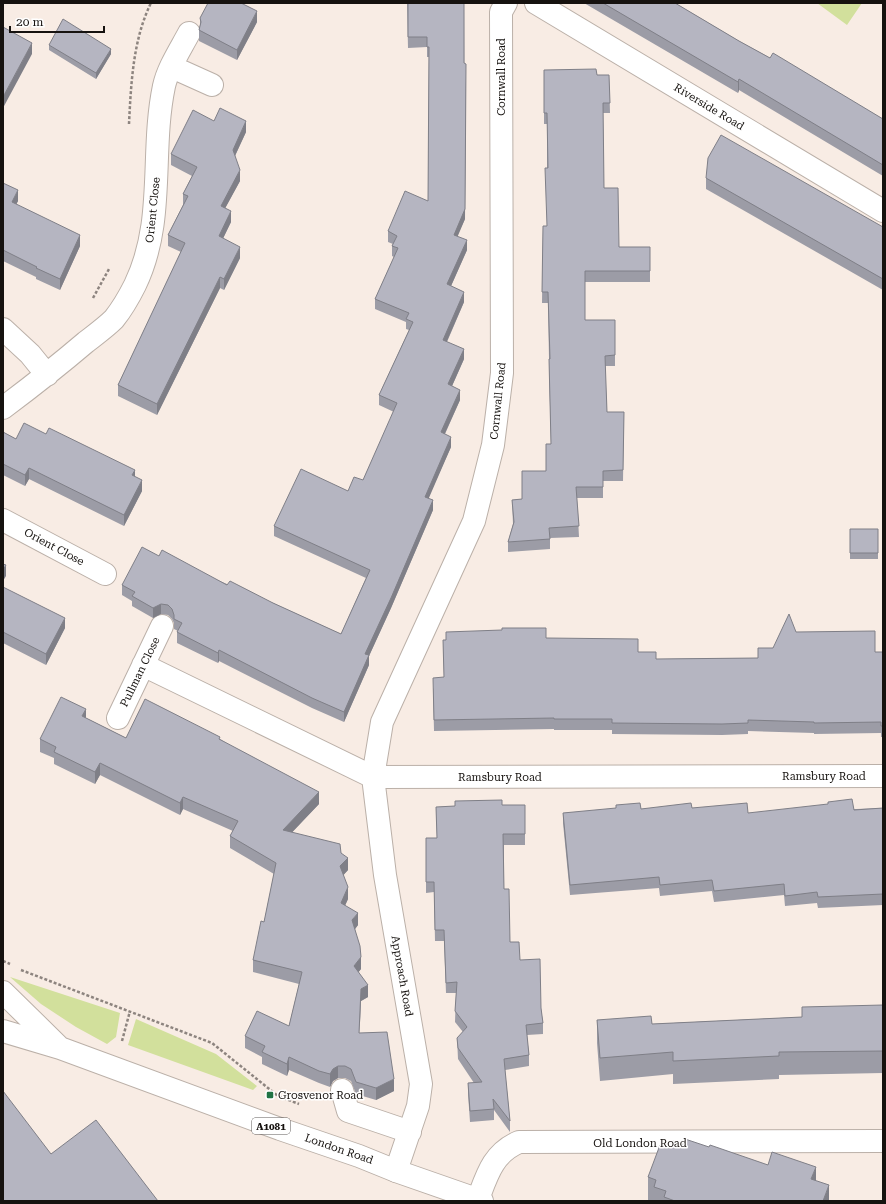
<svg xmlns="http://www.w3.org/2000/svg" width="886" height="1204" viewBox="0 0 886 1204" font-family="'Roboto Serif',serif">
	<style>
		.green { fill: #d2e09c }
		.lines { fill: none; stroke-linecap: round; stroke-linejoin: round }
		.minor-casing { stroke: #bbb0a8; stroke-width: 24 }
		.major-casing { stroke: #bbb0a8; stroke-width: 24 }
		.path { stroke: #8d847f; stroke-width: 2.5; stroke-dasharray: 3 2; stroke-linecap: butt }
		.minor { stroke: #fff; stroke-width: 22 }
		.major { stroke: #fff; stroke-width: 22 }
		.wall { fill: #9c9ca6 }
		.shaded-wall { fill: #7f7f87 }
		.building { fill: #b5b5c1; stroke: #7f7f87 }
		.poi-dot { fill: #207345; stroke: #fff; stroke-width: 1.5 }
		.labels { text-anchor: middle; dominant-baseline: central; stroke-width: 3; stroke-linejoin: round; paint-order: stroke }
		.shield { fill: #fff; stroke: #5c5957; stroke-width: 1 }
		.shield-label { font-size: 10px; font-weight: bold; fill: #16120f }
		.street-label { font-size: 11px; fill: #16120f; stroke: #fff }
		.poi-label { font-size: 11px; fill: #16120f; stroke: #fff; text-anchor: start }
	</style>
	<rect width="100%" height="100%" fill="#f8ece4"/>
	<!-- green -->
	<path class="green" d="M817,3H862L847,25Z
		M10,977L120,1013L116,1037L107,1044L76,1027L41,1004Z
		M136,1019L216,1054L257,1086L253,1090L128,1045Z"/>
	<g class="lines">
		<!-- minor casing -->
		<g class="minor-casing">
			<path id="minor" d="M536,3L883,211
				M172,67L212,85
				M3,329L30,354L47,375
				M3,408C31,387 59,365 86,342C95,335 106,327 114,319C122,309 129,297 135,285C166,221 150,153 164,86C168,68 180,50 189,33
				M3,520L105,574
				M143,665L373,777L883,776
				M118,718L162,626
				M342,1090L348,1111L410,1132
				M396,1171L418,1106L421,1084L385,875L373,777L382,722L474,521L493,445L502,373L501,12L506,3
				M478,1199C487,1175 493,1153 519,1142L883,1141"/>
		</g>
		<!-- major casing -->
		<g class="major-casing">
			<path id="major" d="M3,992L58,1046
				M3,1031L60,1048L280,1129L359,1156L396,1171L482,1201"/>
		</g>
		<!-- path -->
		<path class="path" d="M129,124C131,84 133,39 151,3
			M93,298L109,269
			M3,961L10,964
			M21,970L212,1043L278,1096L299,1104
			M122,1041L130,1011"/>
		<!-- minor -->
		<use href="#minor" class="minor"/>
		<!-- major -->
		<use href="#major" class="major"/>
	</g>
	<!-- wall -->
	<path class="wall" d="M407,3H464L465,219L457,236L467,250L451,286L464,302L447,342L464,359L452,386L460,400L445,434L451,447L428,498L433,510L391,608L369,656V665L344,722L312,708L219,661L218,663L177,643V632L178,631L174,629V623L172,619L168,615L161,614L153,618L132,606V601L122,595V585L159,556L273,603L341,634L366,578L274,536V526L348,491L363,480L394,412L379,405V395L409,330L406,329V322L375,309V299L394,257L392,256V246L393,244L388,242V231L428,201L429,57H427V47L408,48Z
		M584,3H675L739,41L883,119V176L739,90L738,93Z
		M200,18L257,22L237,60L199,41V30L200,25Z
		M49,45L111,54L96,79L49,50Z
		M544,70L597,75H609L610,113H603L604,188L619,247H650V282H585V320H615V366H605L607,412H624L623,481H603V498H577L579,537L550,538V549L508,552V542L513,524L512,500L522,499L546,471L551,444L549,370V359L548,303H542L543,226H547V124H544Z
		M214,121L246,132L235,156L240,181L225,208L231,222L223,238L240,258L224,290L220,288L157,415L118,396V385L181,252L168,246V235L183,205V194L192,176L171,165V154Z
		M706,178L883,227V290L706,189Z
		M3,183L18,201L16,204L80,246L60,290L36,279V277L3,261Z
		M3,432L16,439L135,477L142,491L124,526L29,479L25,486L3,475Z
		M850,529H878V559H850Z
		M3,587L65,628L46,665L3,643Z
		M796,632L875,652H883V737H881V733L814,734V733L748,731V734L722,735L612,734V730H554V729L434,731L433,689L444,677L443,640L546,638L638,652L656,659L758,658Z
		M86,718L126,738L220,739L319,804L292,832L341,853L348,870L343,875L348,899L345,905L358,925L355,929L361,969L358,972L368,997L361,1001L359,1033L394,1091L376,1100L356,1094L351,1081L345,1078H338L333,1081L330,1087L319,1083L289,1070L287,1076L262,1064V1057L245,1048V1036L289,1026L299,984L253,972V960L264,922L274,874L230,848V836L233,831L183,809L180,815L100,775L95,784L54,764V758L40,752V739Z
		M525,805V845H504V889L510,942L520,960L541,1008L543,1023V1034L527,1035L529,1055V1066L505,1070L510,1121V1132L494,1110V1120L470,1122L468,1094V1083H474L458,1059L457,1038L463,1032L455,1022L456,993H446L444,941H435L434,892L426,893V838H437L436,807Z
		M692,808L748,813L883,808V905L818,908L817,903L785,906L784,895L714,902L712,891L660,896L659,888L570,895L563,823V813L641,809Z
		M883,1005V1073L779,1075V1079L673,1084V1074L600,1081L597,1043V1020L652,1024L802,1017Z
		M709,1147L816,1181L829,1201H648V1177L670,1148Z"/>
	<!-- shaded-wall -->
	<path class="shaded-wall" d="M257,11V22L237,60V50Z
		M32,43V54L3,108V97Z
		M111,49V54L96,79V73Z
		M466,74L465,219L454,245V235Z
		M739,79V90L738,93V82Z
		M246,121V132L233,160V150Z
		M240,170V181L221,216V206Z
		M18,190V201L12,213V202Z
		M231,211V222L219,247V236Z
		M80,235V246L60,290V279Z
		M467,240V250L447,295V284Z
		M240,247V258L224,290V279Z
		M220,277V288L157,415V404Z
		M464,292V302L443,350V340Z
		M464,349V359L448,395V384Z
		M460,390V400L441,442V432Z
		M451,437V447L425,507V497Z
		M29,468V479L25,486V475Z
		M135,470V481L132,475Z
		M142,480V491L124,526V515Z
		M433,500V510L391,608L369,656V665L344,722V712L365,654Z
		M6,565V576L3,581V570Z
		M161,604V614L153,618V608Z
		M65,618V628L46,665V654Z
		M219,650V661L218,663V653Z
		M86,709V721L82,716Z
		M100,763V775L95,784V772Z
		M319,792V804L283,842V830Z
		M183,797V809L180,815V803Z
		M348,858V870L340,879V866Z
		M348,887V899L341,915V903Z
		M358,913V925L352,933V920Z
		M361,957V969L354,978V966Z
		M368,985V997L361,1001L359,1045L361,989Z
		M289,1057V1070L287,1076V1064Z
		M338,1066V1078L333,1081L330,1087V1074L333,1069Z
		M394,1079V1091L376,1100V1088Z
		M816,1167V1193L811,1179Z
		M829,1185V1201H823Z"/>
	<!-- building -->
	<path class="building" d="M208,3H241L257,11L237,50L199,30L201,22L200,18Z
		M408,3H464V63L466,64L465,209L454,235L467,240L447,284L464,292L443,340L464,349L448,384L460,390L441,432L451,437L425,497L433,500L391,598L365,654L369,655L344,712L312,698L219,650L218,653L177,632L182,623L174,619V615L172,609L168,605L161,604L153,608L132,596L135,592L122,585L142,547L159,556L162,550L227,585L230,581L273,603L341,634L370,570L274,526L301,469L348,491L354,477L363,480L397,403L379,395L413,322L406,319L409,313L375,299L398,248L392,246L397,236L388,231L405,191L428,201L429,47H427V37H408Z
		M603,3H675L739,41L770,58L773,53L883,119V165L739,79L738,82Z
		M63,19L111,49L96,73L49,45Z
		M3,27L32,43L3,97Z
		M596,69L597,75H609L610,103H603L604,188H618L619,247H650V271H585V320H615V355L605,356L607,412H624L623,470L603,471V487H576L579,526L549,528L550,539L508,542L514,522L512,500L522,499V471H546V444H551L549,359H550L548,292H542L543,226H547L545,168H548L547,113H544V70Z
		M220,108L246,121L233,150L240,170L221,206L231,211L219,236L240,247L224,279L220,277L157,404L118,385L185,243L168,235L188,196L183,194L197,167L171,154L193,110L214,121Z
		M721,135L883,227V279L706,178L708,158Z
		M3,183L18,190L12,202L80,235L60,279L36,268L37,267L3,250Z
		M24,423L46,434L49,428L135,470L132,475L142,480L124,515L29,468L25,475L3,464V432L16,439Z
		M850,529H878V553H850Z
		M3,564L6,565L3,570Z
		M3,587L65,618L46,654L3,632Z
		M789,614L796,632L875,631V652H883V726H881V722L814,723V722L748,720V723L722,724L612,723V719H554V718L434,720L433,678L444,677L443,640H446V632L502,630V628H546V638L638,639V652H656V659L758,658V648H773Z
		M61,697L86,709L82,716L126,738L145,699L220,737L219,739L319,792L283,830L340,844L341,853L348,858L340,866L348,887L341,903L358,913L352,920L360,946L361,957L354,966L368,985L361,989L359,1033L387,1032L394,1079L376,1088L356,1082L351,1069L345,1066H338L333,1069L330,1074L319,1071L289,1057L287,1064L262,1052L265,1046L245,1036L257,1011L289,1026L302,972L253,960L261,921L264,922L276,863L230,836L238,821L183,797L180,803L100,763L95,772L54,752L56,747L40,739Z
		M852,799L854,810L883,808V894L818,897L817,892L785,896L784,884L714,891L712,880L660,885L659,877L570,885L563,813L616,808V805L640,803L641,809L691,803L692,808L747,803L748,813L828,804V802Z
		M502,800V805H525V834H503L504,889H509L510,942H519L520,960L540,959L541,1008L543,1023L526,1025L529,1055L504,1059L510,1121L493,1099L494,1109L470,1111L468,1083L482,1082L458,1048L457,1038L467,1027L455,1011L457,982L446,983L444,930H435L434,882H426V838H437L436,807L455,806V801Z
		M883,1005V1051L779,1052V1056L673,1061V1052L600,1058L597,1020L651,1016L652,1024L802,1017V1007Z
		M3,1091L51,1154L96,1120L158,1201H3Z
		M685,1139L709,1147L710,1145L768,1165L772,1152L816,1167L811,1179L829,1185L823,1201H675L664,1197L666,1191L654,1187L656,1180L648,1177L660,1145L670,1148L673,1141L683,1144Z"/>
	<!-- markers -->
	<rect class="poi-dot" x="266" y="1091" width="8" height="8" rx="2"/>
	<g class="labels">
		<!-- shield labels -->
		<rect class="shield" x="252" y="1118" width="38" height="16" rx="3"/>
		<g class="shield-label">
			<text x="271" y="1126">A1081</text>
		</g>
		<!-- street labels -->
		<g class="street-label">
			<text transform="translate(501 77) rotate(-90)">Cornwall Road</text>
			<text transform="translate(709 107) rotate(31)">Riverside Road</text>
			<text transform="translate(153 210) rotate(-84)">Orient Close</text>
			<text transform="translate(498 401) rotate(-84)">Cornwall Road</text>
			<text transform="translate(54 547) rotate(28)">Orient Close</text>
			<text transform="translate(140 672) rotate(-64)">Pullman Close</text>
			<text x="824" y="776">Ramsbury Road</text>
			<text x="500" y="777">Ramsbury Road</text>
			<text transform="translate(402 976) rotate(80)">Approach Road</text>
			<text x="640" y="1143">Old London Road</text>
			<text transform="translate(339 1149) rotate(19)">London Road</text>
		</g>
		<!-- poi labels -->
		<g class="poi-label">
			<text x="278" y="1095">Grosvenor Road</text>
		</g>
	</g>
	<!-- border -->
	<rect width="886" height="1204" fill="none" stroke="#16120f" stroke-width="8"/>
	<!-- scale -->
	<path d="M10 26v6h94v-6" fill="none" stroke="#16120f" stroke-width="2"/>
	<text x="16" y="26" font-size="12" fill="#16120f" stroke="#ffffff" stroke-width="3" paint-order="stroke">20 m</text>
</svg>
